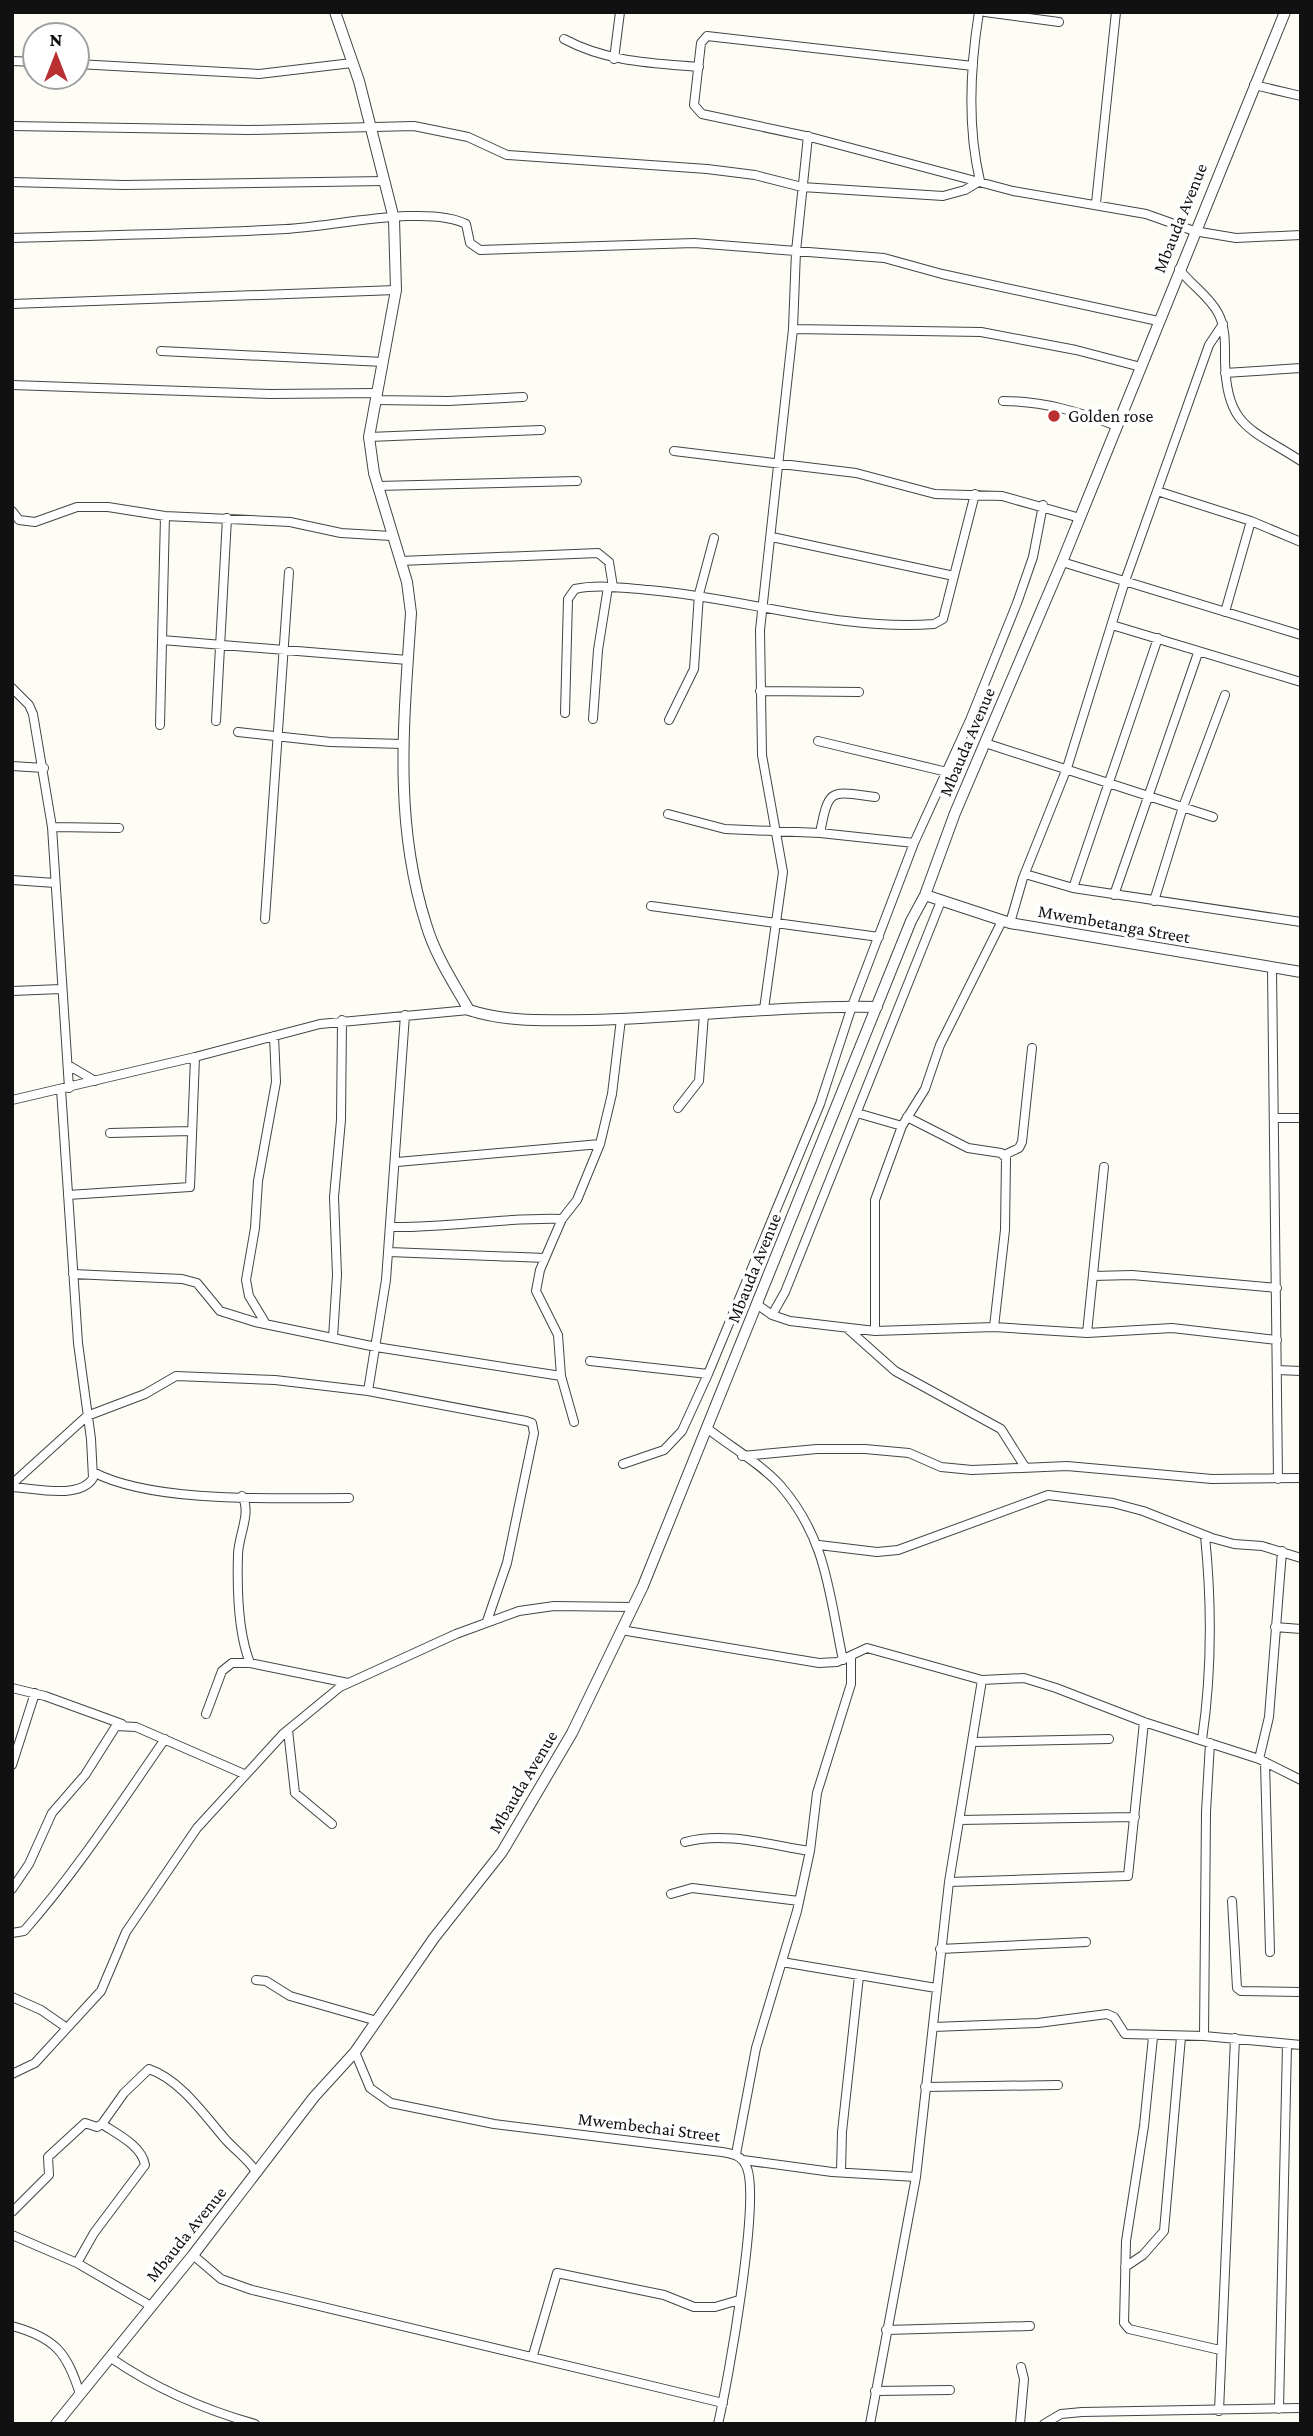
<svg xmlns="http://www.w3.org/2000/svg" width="1313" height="2436" viewBox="0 0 1313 2436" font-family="'Crimson Pro',serif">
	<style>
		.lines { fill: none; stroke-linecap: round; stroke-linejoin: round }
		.minor-casing { stroke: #444; stroke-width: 10 }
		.tertiary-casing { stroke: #444; stroke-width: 12 }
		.minor { stroke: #fff; stroke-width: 8 }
		.tertiary { stroke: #fff; stroke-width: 10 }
		.poi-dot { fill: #ba2f31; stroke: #fff; stroke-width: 2.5 }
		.labels { text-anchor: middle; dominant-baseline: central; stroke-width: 7; stroke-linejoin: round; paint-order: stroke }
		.street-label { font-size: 18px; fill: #111; stroke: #fff }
		.poi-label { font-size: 18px; fill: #111; stroke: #fff; text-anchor: start }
	</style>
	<rect width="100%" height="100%" fill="#fefdf5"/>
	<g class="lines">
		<!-- minor casing -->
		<g class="minor-casing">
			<path id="minor" d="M985,12L1059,22
				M564,39C607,62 651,63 699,67
				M614,59L620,12
				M12,61L35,62
				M77,64L259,74L352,63
				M973,66L707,36L701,43L694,105L702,114L810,137L1013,191L1146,214L1194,231L1236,238L1301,235
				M1254,85L1301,96
				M12,126L249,130L414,126L468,137L507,155L707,169L755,175L802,187L943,196L965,190L980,181C967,126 970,68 979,12
				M12,182L124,185L385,181
				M1096,203L1116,12
				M12,238C103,235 195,234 286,229C331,227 428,204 466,224L470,243L480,250L694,243L884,258L942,274L1158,321
				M1179,269C1191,285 1209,296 1218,313C1226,328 1225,345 1225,361C1226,428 1252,429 1301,461
				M12,304L396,290
				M793,329L981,332L1076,350L1141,367
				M161,351L383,362
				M1225,373L1301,368
				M12,385L271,394L376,393
				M375,400L448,401L523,397
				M1003,401C1044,401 1079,412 1117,426
				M369,437L541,430
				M674,451L856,473L935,494L1002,496L1080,518
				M377,486L577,481
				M1157,491L1251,521L1301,542
				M12,511L19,520L35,522L77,507H108L165,516L290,522L341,533L391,536
				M772,537L954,576
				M400,561L598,553L609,562L613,587
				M1062,562L1301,635
				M1225,612L1251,521
				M1112,625L1301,682
				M162,640L408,660
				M12,688L29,705L33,714L52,827L69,1088
				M760,691L859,692
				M565,713L568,599L575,589C599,584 625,588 649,590C745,598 837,631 934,624L943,619L975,494
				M593,719L598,650L608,587
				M669,720L694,669L699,594L714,538
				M216,721L227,518
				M160,725L165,516
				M238,732L330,742L403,744
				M818,741L947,772
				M985,743L1213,817
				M12,766L44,768
				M668,814L725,829L820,833L914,843
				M52,827L119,828
				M820,833C829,787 830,791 875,797
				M1025,874L1073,888L1301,922
				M12,880L55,883
				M1073,888L1158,638
				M1114,895L1198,653
				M1154,901L1183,807L1225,695
				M651,906L879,937
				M265,919L289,572
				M1010,923L1023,878L1067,768L1125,581L1209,345L1223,324
				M1272,969L1278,1479
				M12,991L61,989
				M764,1009L783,872L762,755L760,630L793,329L796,251L808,136
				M68,1065L95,1081
				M12,1100L195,1057L320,1024L469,1010
				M678,1108L699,1081L704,1014
				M857,1113L902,1126
				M907,1117L968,1148L1001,1153L1006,1158L1005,1230L994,1327
				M1275,1118H1301
				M110,1133L190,1131
				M1004,1155L1019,1148L1022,1142L1032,1048
				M397,1162L600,1144
				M68,1195L190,1187L195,1057
				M391,1227C448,1228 505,1217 562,1219
				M389,1252L545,1258
				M73,1274L182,1279L197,1283L220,1311L255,1322L376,1347L561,1376
				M1093,1276L1132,1275L1277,1288
				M758,1305L772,1315L790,1321L875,1331L994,1327L1087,1333L1172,1328L1277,1340
				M772,1315L785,1292L941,901
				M266,1324L249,1296L246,1280L255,1228L258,1181L276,1082L274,1036
				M848,1329L895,1371L1001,1429L1025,1467
				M875,1331V1200L902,1126L925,1089L940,1045L1002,921
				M1087,1333L1104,1167
				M333,1338L337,1275L334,1197L341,1120L342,1020
				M590,1361L708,1374
				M1277,1370L1301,1371
				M368,1391L386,1280L405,1015
				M574,1422L561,1376L558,1335L536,1291L540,1270L552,1242L562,1219L577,1200L600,1144L612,1094L621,1019
				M708,1429C731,1447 761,1464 780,1485C827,1539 829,1594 843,1660
				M742,1456L817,1449H865L909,1453L941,1467L972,1470L1067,1466L1212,1479L1301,1478
				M623,1464L664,1450L682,1431L708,1374L820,1104L852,1006L914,843L970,720L1017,603L1033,557L1043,505
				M93,1472C154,1504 279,1498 349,1498
				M12,1484L87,1416L145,1394L176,1376L275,1380L368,1391L526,1421L532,1423L534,1433L507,1563L487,1621
				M12,1487C33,1488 80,1500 93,1478L91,1439L78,1343L61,1089
				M242,1496C252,1513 238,1536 238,1555C237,1588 238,1633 250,1663
				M819,1545L877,1552L898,1550L1048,1495L1113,1503L1143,1511L1212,1538L1234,1544L1262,1546L1301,1558
				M1275,1627L1301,1629
				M621,1630L819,1663L837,1662L867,1648L982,1680L1024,1678L1056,1688L1144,1722L1259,1759L1301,1780
				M12,1688L45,1696L122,1724
				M206,1714L222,1671L232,1663H250L348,1683
				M288,1730L295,1793L332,1824
				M1202,1740C1212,1672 1212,1605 1205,1536
				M973,1742L1109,1739
				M1259,1759L1269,1717L1282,1551
				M1265,1762L1270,1952
				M12,1765L35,1693
				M959,1820L1135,1817
				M685,1842C725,1831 770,1845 810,1851
				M949,1882L1128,1876L1144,1722
				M12,1889L29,1864L52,1813L85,1775L116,1726L136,1727L244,1774
				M671,1894L692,1888L799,1901
				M1232,1901L1237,1988L1241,1991L1301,1992
				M12,1933L24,1931C76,1872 120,1804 165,1739
				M940,1949L1086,1942
				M782,1962L936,1988
				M256,1980L266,1981L290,1996L377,2021
				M12,1997L41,2010L67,2028
				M933,2027L1038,2023L1107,2014L1114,2017L1125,2034L1204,2036L1301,2045
				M1204,2036L1206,1812L1210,1743
				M1153,2037L1144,2126L1126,2241L1124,2323L1129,2329L1220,2350
				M355,2052L370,2088L391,2103L494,2124L722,2152C733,2154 742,2155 747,2168C760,2202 728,2382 718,2424
				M12,2074L35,2063L101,1991L126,1932L197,1828L284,1733L340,1687L456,1634L519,1611L554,1606L632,1607
				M925,2087L1058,2085
				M736,2154L756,2048L797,1911L810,1851L817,1793L851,1684V1656
				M743,2160L832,2172L916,2177
				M841,2172L842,2132L859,1976
				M12,2212L49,2175L48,2157L85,2123L97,2127L102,2124L124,2093L149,2069C181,2080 205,2116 226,2140C237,2152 248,2159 257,2173
				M12,2235L77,2263L151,2306
				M193,2255L221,2279L252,2290L723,2403
				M77,2263L94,2233L145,2165C142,2146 117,2134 102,2124
				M1125,2267L1143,2255L1164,2231L1181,2037
				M12,2326C56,2338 67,2353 80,2394
				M886,2330L1030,2326
				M533,2355L557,2273L664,2295L694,2307H715L739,2300
				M111,2358C156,2389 202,2409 255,2424
				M875,2391L950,2390
				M1279,2409L1287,2044
				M1219,2411L1235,2038
				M870,2424L916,2177L949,1882L982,1680
				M1020,2424L1024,2379L1021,2367
				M1044,2424L1061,2414L1082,2412L1301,2408"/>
		</g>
		<!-- tertiary casing -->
		<g class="tertiary-casing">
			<path id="tertiary" d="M335,12L359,81L394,219L396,290L369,437L374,473L407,582L411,613C404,720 393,820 426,924C435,955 453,982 469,1010C509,1023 548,1020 590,1020C686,1018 780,1005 877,1007
				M925,895L1010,923L1301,972
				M56,2424L193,2255L314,2097L355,2052L434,1938L502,1852L572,1733L643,1586L911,921L925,895L955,813L1062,562L1285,12"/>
		</g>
		<!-- minor -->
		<use href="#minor" class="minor"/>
		<!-- tertiary -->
		<use href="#tertiary" class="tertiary"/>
	</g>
	<!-- markers -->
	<circle class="poi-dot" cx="1054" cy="416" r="7"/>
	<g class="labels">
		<!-- street labels -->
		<g class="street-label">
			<text transform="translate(1180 218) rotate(-68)">Mbauda Avenue</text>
			<text transform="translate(967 742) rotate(-67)">Mbauda Avenue</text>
			<text transform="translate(1114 924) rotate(10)">Mwembetanga Street</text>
			<text transform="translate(754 1268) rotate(-68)">Mbauda Avenue</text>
			<text transform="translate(523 1782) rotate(-59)">Mbauda Avenue</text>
			<text transform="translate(649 2127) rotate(7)">Mwembechai Street</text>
			<text transform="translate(186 2234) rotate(-51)">Mbauda Avenue</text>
		</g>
		<!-- poi labels -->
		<g class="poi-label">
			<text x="1068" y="416">Golden rose</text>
		</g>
	</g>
	<!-- border -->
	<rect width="1313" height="2436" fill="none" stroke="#111111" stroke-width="28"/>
	<!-- north arrow -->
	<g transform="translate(56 56)"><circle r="33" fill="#ffffff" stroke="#a0a0a0" stroke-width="2"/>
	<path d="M0-5L12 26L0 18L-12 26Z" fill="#ba2f31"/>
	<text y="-10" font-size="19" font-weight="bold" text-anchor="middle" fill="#111111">N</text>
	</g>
</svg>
